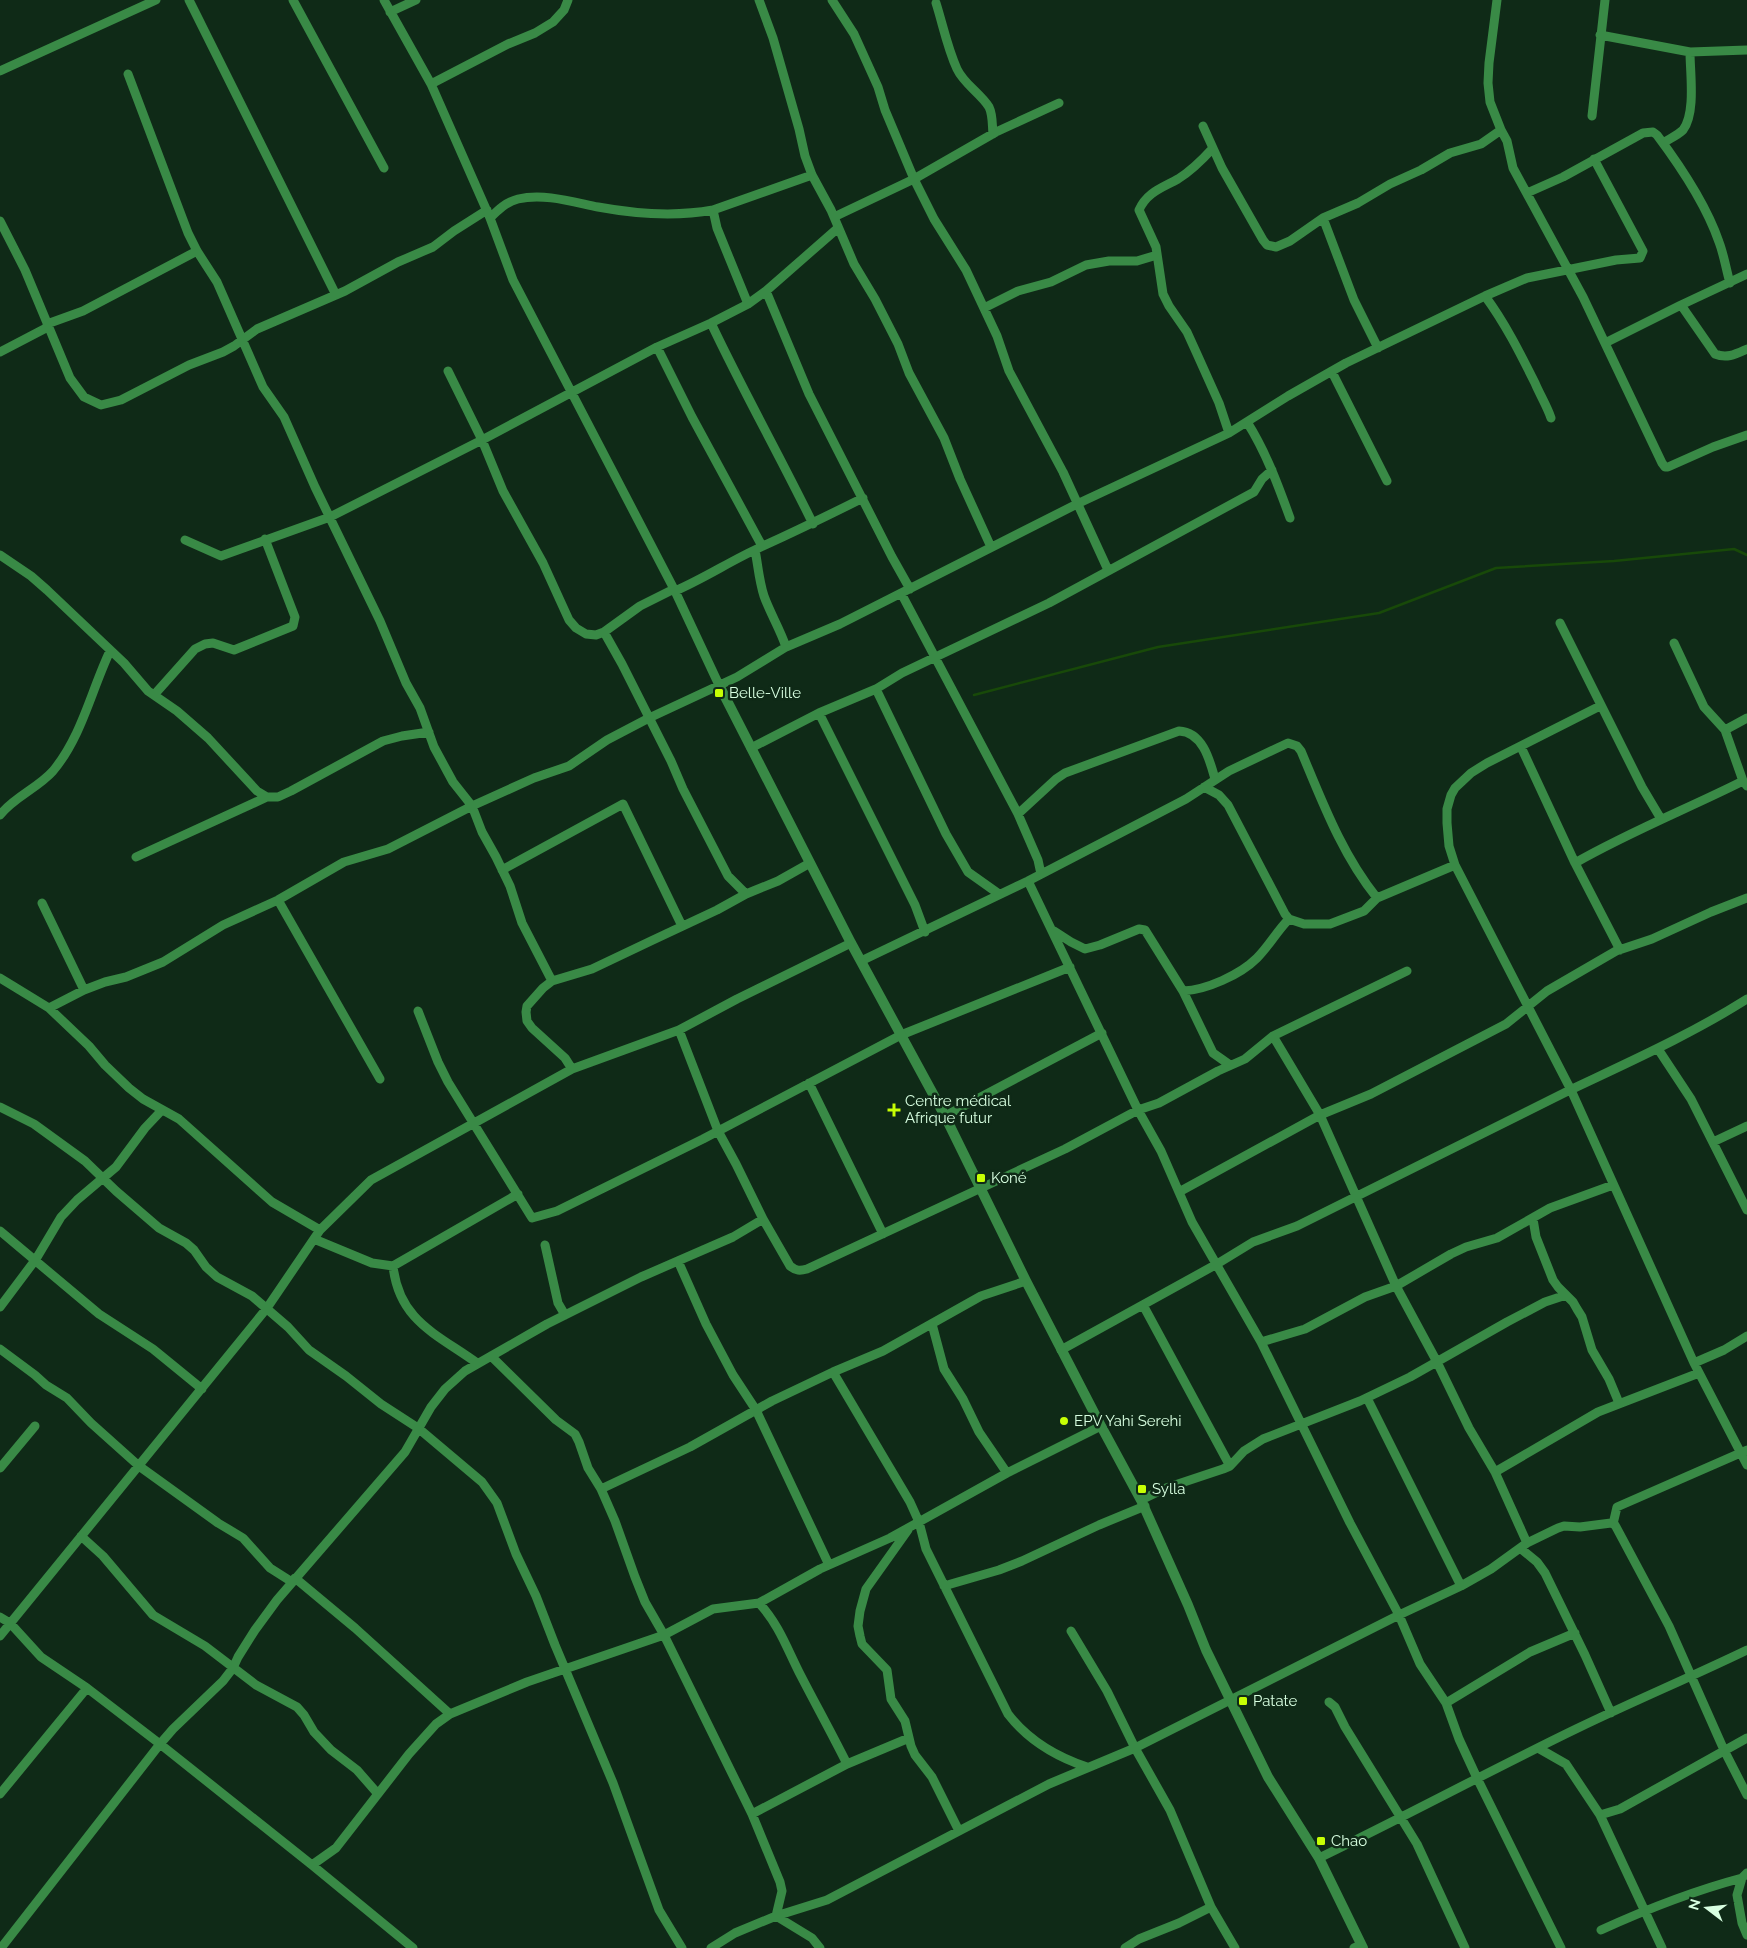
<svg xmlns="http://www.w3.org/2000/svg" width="1747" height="1948" viewBox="0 0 1747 1948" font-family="Raleway,sans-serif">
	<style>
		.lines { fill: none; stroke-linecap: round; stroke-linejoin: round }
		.stream { stroke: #184909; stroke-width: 2.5 }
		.minor { stroke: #398a46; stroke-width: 9 }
		.tertiary { stroke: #398a46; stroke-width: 10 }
		.poi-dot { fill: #c7ff04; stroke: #0f2a17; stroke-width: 2 }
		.labels { text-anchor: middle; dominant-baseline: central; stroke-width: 5; stroke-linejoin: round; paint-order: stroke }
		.poi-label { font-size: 15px; fill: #d8ffe1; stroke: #0f2a17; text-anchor: start }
	</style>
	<rect width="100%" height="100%" fill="#0f2a17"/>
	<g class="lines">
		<!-- stream -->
		<path class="stream" d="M974,695L1158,647L1379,613L1496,568L1614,561L1734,549L1747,555"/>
		<!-- minor -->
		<path class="minor" d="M189,0L336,295
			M293,0L384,168
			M384,0L431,84L490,218L513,280L675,591L719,685
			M759,0L773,38L799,129L805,156L812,175L831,210L854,264L875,299L898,344L909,373L944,438L960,479L991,547
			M832,0L854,34L878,87L885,110L914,179L934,219L966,270L997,336L1009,371L1063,472L1108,570
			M1497,0L1489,63L1488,83L1490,102L1501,130L1507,141L1513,168L1583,297L1662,463L1665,467H1668L1713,447L1747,435
			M936,3C943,25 947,47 957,69C964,84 980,93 989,107C993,115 992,125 993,134
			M390,12L416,0
			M1600,35L1690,52L1747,50
			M0,71L156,0
			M128,74L188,233L197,251L217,282L263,387L284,417L315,487L380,621L406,683L420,708L434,747L453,782L472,806L482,832L496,857L510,886L522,923L552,981
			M431,84L508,44L535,33L553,22L564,10L568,0
			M1592,116L1605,0
			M1203,126L1222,168L1263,240L1267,245L1276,247L1290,241L1323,218L1358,203L1390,184L1421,170L1450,153L1481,144L1501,130
			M1663,143C1669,139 1678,135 1683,130C1696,113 1690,73 1690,52
			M1213,148C1203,159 1191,171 1178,179C1162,188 1147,192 1139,210L1156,247L1163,294L1169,306L1187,332L1197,354L1219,403L1229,433
			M1527,193L1563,177L1643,133L1653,132L1657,135C1681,167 1706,204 1719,242C1724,255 1726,269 1730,283
			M713,210L717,228L748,304
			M834,217L914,179L996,132L1059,103
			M490,218C498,210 506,202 518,199C544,193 573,202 598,207C636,214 675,217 713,210L812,175
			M1323,218L1354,300L1378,348
			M0,221L25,270L70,378L84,397L101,405L121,400L189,365L223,352L234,346L257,329L345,291L398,262L433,247L454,231L487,210
			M766,291L809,394L892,557L910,589
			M1485,296C1505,323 1520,353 1535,383C1540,395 1547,406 1551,418
			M1681,305L1715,354C1727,359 1736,354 1747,349
			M984,308L1018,291L1051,282L1086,265L1109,261H1137L1157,255
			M711,323C743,391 780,456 813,524
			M47,324L83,311L197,251
			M1605,343L1681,305L1747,274
			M657,347L692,417L762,546
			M0,352L48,327
			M448,371L482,440L503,491L543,563L569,620L576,628L586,634L596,635L604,632L640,606L674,589
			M1332,372L1387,481
			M1247,422C1266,452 1278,485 1290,518
			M185,540L221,556L330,517L482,440L657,347L711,323L748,304L766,291L838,228
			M755,550C758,565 759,581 764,596C770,613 780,629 786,647
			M0,555L31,576L47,590L124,663L148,691L177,711L208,738L257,791L267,797
			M675,591C705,578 732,560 761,547C796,531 829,515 863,498
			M901,593L1018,814L1038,860L1041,874
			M1560,623L1642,787L1661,819
			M604,632L622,664L671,761L683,789L728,876L746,894
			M1674,643L1704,707L1725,730L1743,781L1747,786
			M876,689L946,834L968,872L999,894
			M154,695L195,649L205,644L213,643L234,650L293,626L295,617L265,539
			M1600,706L1487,763L1471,773L1455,788L1451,795L1447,809V823L1449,846L1455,865L1571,1090L1694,1363L1747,1465
			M819,713L915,905L925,932
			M1725,730L1747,718
			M1521,747L1575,863L1620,950
			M751,748L819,713L876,689L902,673L1049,603L1254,492L1262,479L1272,470
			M1204,787L1219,795L1228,805L1285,914L1289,919L1304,924H1330L1364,911L1377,898L1455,865
			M1018,814L1056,779L1065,773L1179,731C1203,732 1210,761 1215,779
			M0,815C14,797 38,788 53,771C82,736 91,691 110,651
			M136,857L267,797H278L291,791L383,741L402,736L429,732
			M1575,863C1629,832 1687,809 1743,781
			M502,870L623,804L682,926
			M1028,881L1138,1110L1161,1151L1192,1222L1261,1342L1350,1523L1399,1615L1420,1664L1446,1703L1459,1739L1477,1778L1561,1948
			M278,900L380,1079
			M42,903L84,990
			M1054,931L1071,942L1085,949L1100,945L1139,929L1145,930L1183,991L1213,1053L1230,1065
			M861,961L1028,881L1186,799L1229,771L1288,743L1297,746L1301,751C1322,801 1342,855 1377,898
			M0,978L49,1008L89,1046L105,1065L129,1088L143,1099L179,1119L272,1202L320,1230
			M1183,991C1206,990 1240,975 1257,958C1269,946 1277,931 1289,919
			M49,1008L84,990L105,982L126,977L163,962L223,925L278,900L344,862L388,849L472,806L534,778L569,766L607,740L649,718L737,677L786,647L840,624L1077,504L1229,433L1288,396L1346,363L1485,296L1527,278L1616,260L1640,258L1643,251L1594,159
			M418,1011L438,1062L448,1082L532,1218L557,1211L703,1139L901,1035L1070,967
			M679,1030L718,1131L736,1164L763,1219L790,1266C796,1271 800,1271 807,1269L1065,1149L1138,1110L1159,1103L1218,1071L1245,1059L1273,1036L1320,1115L1396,1286L1437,1362L1469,1428L1495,1472L1527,1543
			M1273,1036L1407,971
			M1658,1049L1691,1099L1747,1210
			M572,1069L565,1058L532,1028L527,1021L526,1012L527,1006L543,988L552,981L592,969L653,940L717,910L746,894L778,881L810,863
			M809,1083L883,1234
			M0,1107L34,1124L85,1161L116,1191L159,1228L186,1243L194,1250L206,1267L217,1277L252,1296L288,1327L309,1350L346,1376L381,1404L418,1428L482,1482L497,1503L516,1554L536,1596L555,1645L613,1783L659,1910L682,1948
			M945,1116L1102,1033
			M1713,1142L1747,1126
			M1179,1192L1320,1115L1371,1094L1506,1024L1547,991L1616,951L1652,939L1711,912L1747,898
			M1533,1219L1536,1237L1553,1280L1558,1287L1573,1302L1577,1309L1582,1317L1592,1350L1609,1379L1619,1403
			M0,1231L99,1314L153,1349L202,1389
			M314,1239L372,1263L393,1266L518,1194
			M545,1245L558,1303L565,1315
			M678,1261L706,1324L733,1375L756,1410L829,1565
			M393,1266C399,1321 437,1334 477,1363
			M1143,1305L1230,1466
			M0,1307L36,1259L61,1217L77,1200L116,1167L145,1128L162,1110
			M932,1324L944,1369L963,1399L979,1432L1007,1473
			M1261,1342L1305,1329L1365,1297L1396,1286L1451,1254L1466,1247L1497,1238L1550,1208L1613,1185
			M0,1349L35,1375L46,1385L67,1398L91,1423L139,1466L218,1523L243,1538L270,1568L292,1582
			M1061,1350L1217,1264L1253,1242L1297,1226C1387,1181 1478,1136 1568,1091C1629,1062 1690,1035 1747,999
			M491,1356L556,1420L575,1434L579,1442L588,1468L601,1489L615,1521L635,1577L645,1602L664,1635L752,1814L780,1882L782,1891L776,1916L812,1938L820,1948
			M1694,1363L1724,1350L1747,1336
			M833,1372L910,1502L919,1522L926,1549L1008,1714C1028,1740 1057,1757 1087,1767
			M1367,1398L1461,1586
			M0,1468L35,1426
			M1495,1472L1598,1412L1699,1373
			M601,1489L690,1447L772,1401L833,1372L883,1351L981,1296L1026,1281
			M1141,1500L1166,1488L1223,1469L1230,1466L1244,1451L1263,1439L1360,1401L1410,1377L1507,1322L1545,1302L1566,1295
			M1613,1524L1617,1507L1747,1450
			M908,1530L866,1589L860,1611L858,1626L860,1636L862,1644L887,1670L891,1699L905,1721L911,1746L915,1755L932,1777L959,1831
			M81,1536L103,1556L153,1615L205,1646L256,1685L297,1707L304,1715L314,1732L331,1750L357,1770L378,1794
			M1520,1548L1537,1562L1545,1573L1585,1655L1611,1713
			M295,1578L355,1628L450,1714
			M944,1586L999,1570L1022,1561L1099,1525L1145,1506
			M759,1603C780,1626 787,1649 801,1676C816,1705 832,1734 847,1764
			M0,1617L10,1623L41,1657L87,1688L160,1744L312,1865L413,1948
			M1071,1631L1107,1691L1135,1748L1170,1810L1211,1907L1235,1948
			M0,1636L267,1308L320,1230L371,1180L572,1069L679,1030L737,999L851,943
			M1329,1702L1335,1707L1345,1727L1417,1844L1465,1948
			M1446,1703L1530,1652L1575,1633
			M1538,1748L1566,1764L1600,1815L1662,1948
			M0,1794L87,1688
			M752,1814L847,1764L909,1738
			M1600,1815L1620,1809L1747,1738
			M1319,1858C1406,1816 1491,1770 1578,1728C1634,1701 1691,1677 1747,1650
			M312,1865L336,1848L409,1754L436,1724L450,1714L527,1682L664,1635L713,1609L759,1603L820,1569L890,1538L1007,1473L1101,1426
			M1742,1878L1737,1895L1742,1923L1747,1935
			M1601,1930C1647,1909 1693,1891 1742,1878L1747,1873
			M1,1948L160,1744L173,1729L223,1681L233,1668L238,1657L255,1630L277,1600L405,1452L431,1407L445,1389L465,1371L547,1324L641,1277L733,1237L763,1219
			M711,1948L735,1933L776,1916L827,1900L1049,1784L1135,1748L1399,1615L1461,1586L1491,1569L1527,1543L1558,1528L1564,1526L1580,1527L1611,1523L1615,1525L1669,1626L1724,1750L1747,1795
			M1125,1948L1139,1939L1179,1923L1211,1907
			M1354,1948L1361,1945"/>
		<!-- tertiary -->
		<path class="tertiary" d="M719,685L851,943L945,1116L1026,1281L1101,1426L1141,1500L1188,1605L1206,1650L1268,1777L1319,1858L1363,1948"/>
	</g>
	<!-- markers -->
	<g class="poi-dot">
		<rect x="714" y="688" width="10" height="10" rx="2.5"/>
		<path d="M891.5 1102.5h5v5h5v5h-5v5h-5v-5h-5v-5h5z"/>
		<rect x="976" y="1173" width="10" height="10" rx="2.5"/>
		<circle cx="1064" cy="1421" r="5"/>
		<rect x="1137" y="1484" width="10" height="10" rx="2.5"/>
		<rect x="1238" y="1696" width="10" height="10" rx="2.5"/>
		<rect x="1316" y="1836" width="10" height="10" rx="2.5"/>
	</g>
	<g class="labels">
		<!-- poi labels -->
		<g class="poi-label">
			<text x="729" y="693">Belle-Ville</text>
			<text x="905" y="1101">Centre médical<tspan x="905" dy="17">Afrique futur</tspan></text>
			<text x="991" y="1178">Koné</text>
			<text x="1074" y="1421">EPV Yahi Serehi</text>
			<text x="1152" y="1489">Sylla</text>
			<text x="1253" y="1701">Patate</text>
			<text x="1331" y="1841">Chao</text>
		</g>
	</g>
	<!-- north arrow -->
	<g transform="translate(1707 1908) rotate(286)" stroke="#0f2a17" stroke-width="4" paint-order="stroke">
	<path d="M0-4L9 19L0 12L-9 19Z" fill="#d8ffe1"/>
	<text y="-8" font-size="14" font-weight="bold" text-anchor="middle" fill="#d8ffe1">N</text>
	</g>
</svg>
